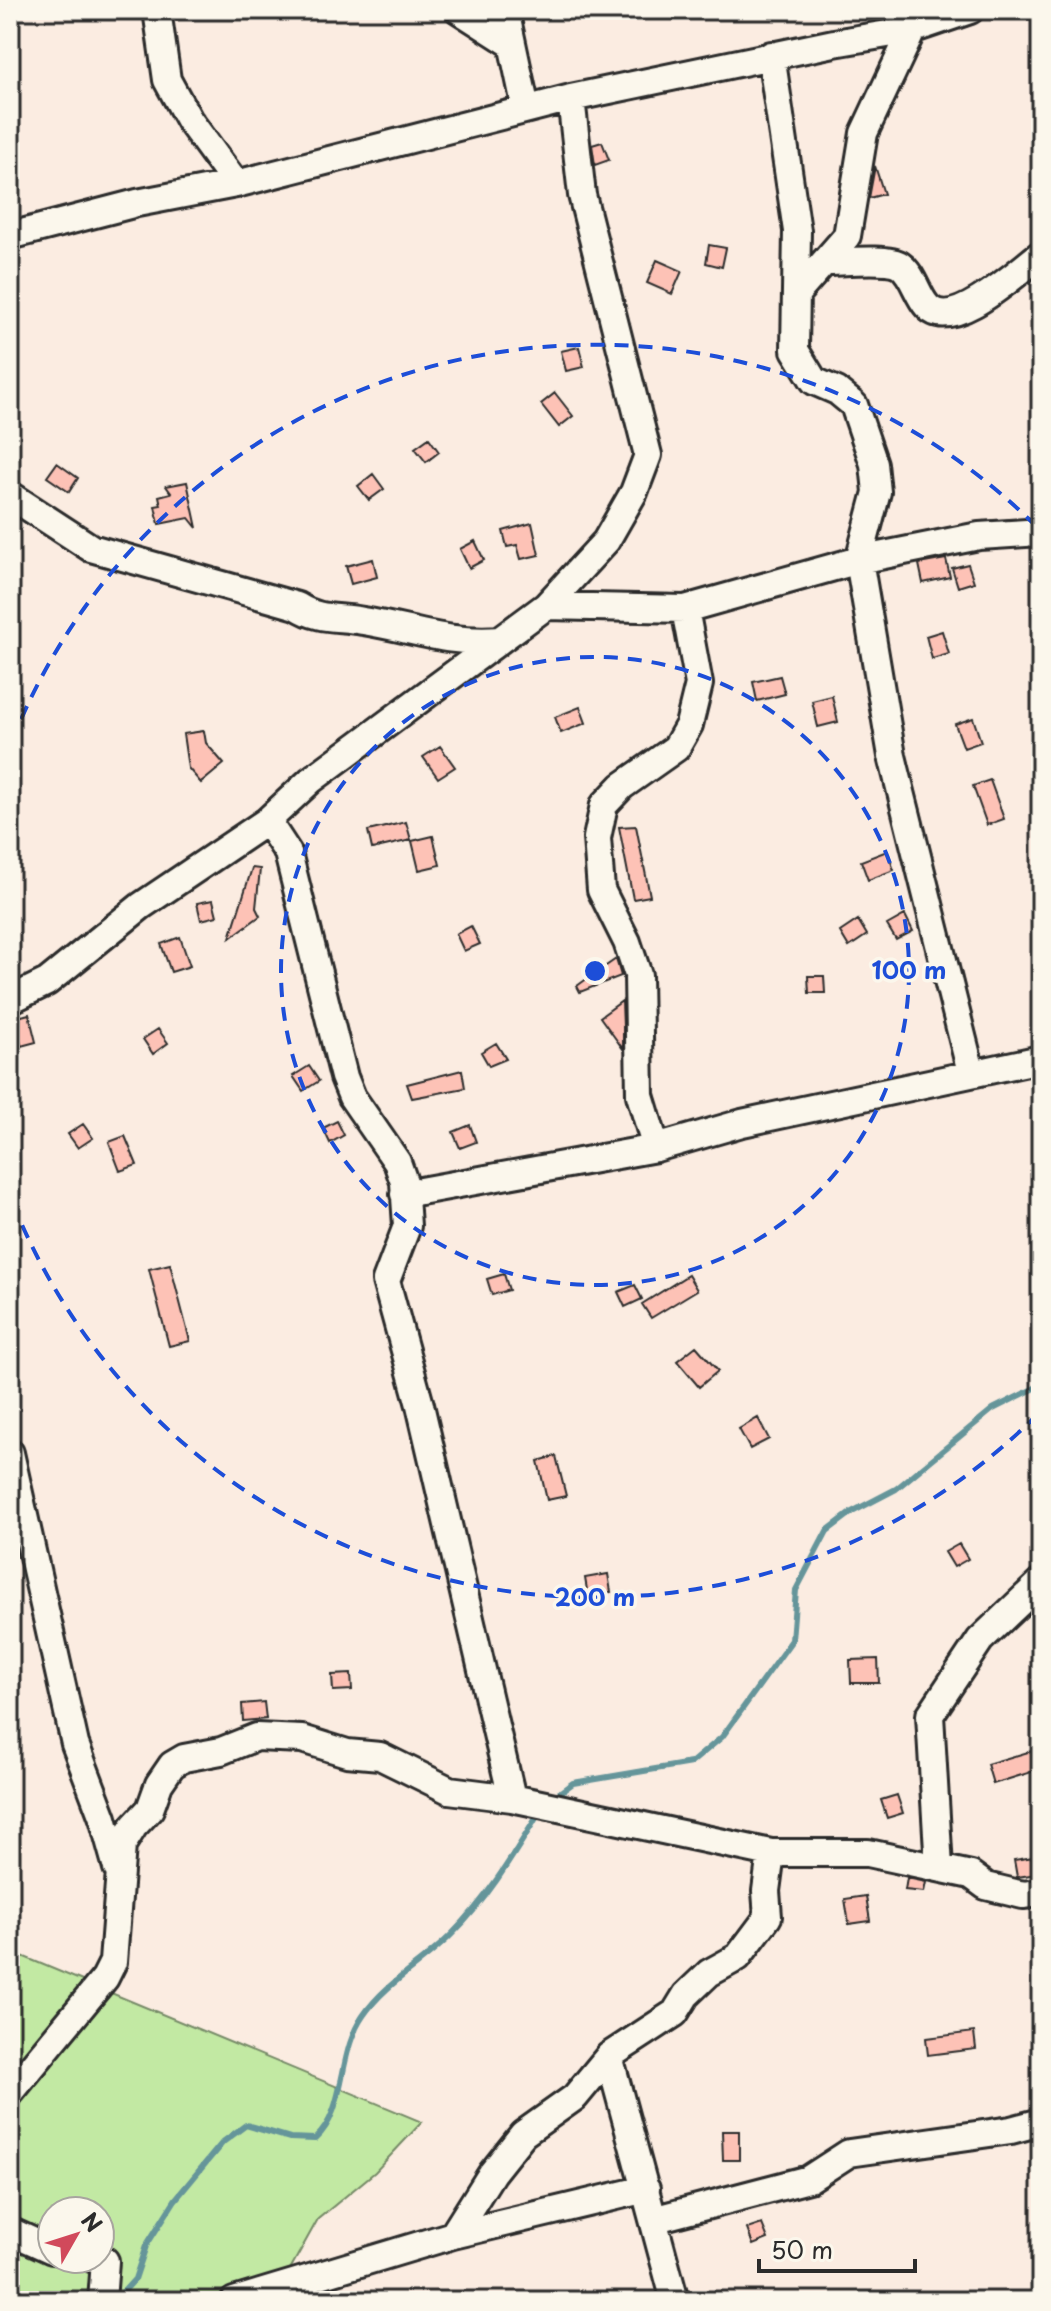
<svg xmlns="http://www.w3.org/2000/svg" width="1051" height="2311" viewBox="0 0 1051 2311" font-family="'Playpen Sans',sans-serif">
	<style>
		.green { fill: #c2e9a3; stroke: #768a67; stroke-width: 2; fill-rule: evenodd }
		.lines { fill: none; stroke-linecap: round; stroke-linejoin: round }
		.stream { stroke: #65959a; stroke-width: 6 }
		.building { fill: #fdc2b6; stroke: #2b2b2b; stroke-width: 2 }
		.minor-casing { stroke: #2b2b2b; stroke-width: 32 }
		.minor { stroke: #fbf7ec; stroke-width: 26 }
		.ring { fill: none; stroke: #1d4ed8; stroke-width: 4; stroke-dasharray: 14 10 }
		.centre { fill: #1d4ed8; stroke: #fbf7ec; stroke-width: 4 }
		.ring-label { font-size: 24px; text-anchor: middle; font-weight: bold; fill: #1d4ed8; stroke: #fbf7ec; stroke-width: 7; stroke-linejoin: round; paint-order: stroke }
	</style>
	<rect width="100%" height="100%" fill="#fbece1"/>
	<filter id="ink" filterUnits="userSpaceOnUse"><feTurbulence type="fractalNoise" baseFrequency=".0125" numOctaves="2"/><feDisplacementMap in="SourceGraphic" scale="16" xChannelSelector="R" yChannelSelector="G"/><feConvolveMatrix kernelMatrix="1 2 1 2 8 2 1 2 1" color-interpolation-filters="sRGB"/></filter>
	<g filter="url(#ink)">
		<!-- green -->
		<path class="green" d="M10,1951L422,2122L375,2172L318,2219L288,2273L293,2301H10ZM52,2211H100V2259H52Z"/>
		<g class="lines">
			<!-- stream -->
			<path class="stream" d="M551,1799L573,1783L691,1763L722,1737L792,1640L796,1590L827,1531L852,1512L896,1489L993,1409L1041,1385
				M115,2301L135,2279L146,2246L175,2200L223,2142L246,2125L290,2138L315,2139C347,2111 337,2053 363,2016C386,1982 424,1963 452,1934C489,1897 514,1854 541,1810"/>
		</g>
		<!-- building -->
		<path class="building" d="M602,142L609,160L595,165L592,145Z
			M875,166L884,194L869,198Z
			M709,245L726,248L722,267L706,263Z
			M657,260L682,271L672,294L647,283Z
			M579,347L584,367L566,371L561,351Z
			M555,393L573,416L559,427L541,404Z
			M429,438L439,452L426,462L415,448Z
			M57,463L78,478L69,492L47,477Z
			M373,474L384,489L369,500L358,486Z
			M187,482L197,528L189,518L159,524L155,506L161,505L159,496L171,493L166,486Z
			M532,523L539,555L521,559L517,545L507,547L503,531Z
			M475,541L484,560L469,568L460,549Z
			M373,559L377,577L351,584L346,566Z
			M946,559L950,577L923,583L919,564Z
			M968,564L974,582L958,587L952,568Z
			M942,631L949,654L932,659L926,636Z
			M780,676L785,694L757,701L753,682Z
			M832,696L838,722L818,727L812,701Z
			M580,707L586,723L561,733L555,717Z
			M973,718L981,742L964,748L955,724Z
			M204,731L206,743L224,764L201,783L188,768L183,734Z
			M440,746L455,767L438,778L423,757Z
			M990,780L1004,819L987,825L973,786Z
			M406,822L411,840L372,849L368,831Z
			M636,826L650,896L633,899L619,827Z
			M433,836L440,865L419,870L412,841Z
			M887,851L894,870L868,880L861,861Z
			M252,868L260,869L256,908L260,916L230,938Z
			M213,900L217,916L201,920L197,903Z
			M905,915L913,931L896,940L887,925Z
			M858,920L867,935L849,947L840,932Z
			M471,926L480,944L464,951L456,934Z
			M180,937L190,966L171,972L161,944Z
			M616,959L621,976L580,992L577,986L588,978L585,970L601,964L603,968Z
			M808,976H824L825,993H809Z
			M622,1001L623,1027V1049L600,1017Z
			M29,1014L36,1042L21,1046L20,1041L10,1044V1019Z
			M158,1029L168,1043L153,1054L143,1039Z
			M496,1043L506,1059L489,1066L481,1052Z
			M309,1066L319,1081L303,1091L293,1076Z
			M462,1070L465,1088L412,1098L407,1084Z
			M337,1121L344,1135L330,1143L323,1128Z
			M83,1124L93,1138L78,1148L68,1134Z
			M470,1125L476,1142L460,1148L453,1132Z
			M125,1136L137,1165L120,1171L109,1142Z
			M170,1264L190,1341L169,1346L149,1269Z
			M504,1274L509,1290L492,1295L487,1279Z
			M688,1275L697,1290L651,1318L642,1304Z
			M635,1285L642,1299L625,1307L618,1292Z
			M696,1346L718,1371L699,1387L677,1361Z
			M758,1418L769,1439L750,1449L739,1429Z
			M556,1456L566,1496L547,1500L538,1461Z
			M959,1544L968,1559L954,1567L945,1552Z
			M608,1574L611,1592L588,1596L585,1578Z
			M878,1659L879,1683H851L850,1660Z
			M351,1674L352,1690L333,1691L332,1675Z
			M264,1702L266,1719L243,1721L242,1704Z
			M1035,1750L1041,1769L993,1784L987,1764Z
			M897,1795L903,1813L887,1818L881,1800Z
			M1034,1857L1037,1874L1017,1877L1014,1860Z
			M907,1878L926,1882L924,1892L905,1890Z
			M866,1896L870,1921L849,1924L845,1899Z
			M974,2032L976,2049L928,2055L926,2038Z
			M722,2131H739V2160H723Z
			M762,2224L768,2239L753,2245L747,2229Z"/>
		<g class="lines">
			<!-- minor casing -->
			<g class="minor-casing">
				<path id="minor" d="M157,10L167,80L189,120L236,184
					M459,10L512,44
					M505,10L526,109
					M771,55L797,231L795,350L814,381L837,391L854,405L874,464L877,492L859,560L892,756L971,1072
					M10,236L137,203L236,184L571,98L834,43L911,30L970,10
					M826,262C842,262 888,257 900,265C913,274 917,295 927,306C952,335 1019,270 1041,254
					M797,293L847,236L864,133L917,20
					M10,495L91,548L297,606C320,621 338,616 363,621C414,629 446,644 500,640
					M546,606L685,609L859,560L979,536L1041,532
					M267,821L288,853L344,1077L352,1097L397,1162L404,1182L407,1226L386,1281L420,1405L512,1798
					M10,1000L47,982L141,906L267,821L311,780L546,606L606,541L634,492L648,455L582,195L571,98
					M656,1148L640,1095L638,975L627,942L601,890L597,838L604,805L622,786L676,748L689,725L699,684L685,609
					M404,1194L656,1148L742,1123L1041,1059
					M10,1453L75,1744L103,1818L117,1868
					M939,1868L930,1715L980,1640L1041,1582
					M609,2056L675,2301
					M10,2093L105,1978L113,1962L122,1845L134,1826L150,1809L159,1784L172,1765L184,1758L221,1751L256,1737L302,1739L347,1753L380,1756L449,1790L512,1798L771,1853H868L971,1875L986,1886L1023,1895L1041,1893
					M656,2219L809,2179L849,2153L1011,2130L1041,2122
					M10,2231L52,2250
					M453,2235L646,2189
					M94,2259L105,2261L102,2301
					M234,2301L453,2235L492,2173L523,2134L575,2097L609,2056L675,2013L686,1995L709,1973L738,1957L768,1917L766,1891L771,1853"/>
			</g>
			<!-- minor -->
			<use href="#minor" class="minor"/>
		</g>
	</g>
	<!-- distance rings -->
	<g class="ring">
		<circle cx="595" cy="971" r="314"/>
		<path d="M1038 1414A627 627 0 0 1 12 1201M12 741A627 627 0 0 1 1038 528"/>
	</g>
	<circle cx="595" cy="971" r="12" class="centre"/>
	<g class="ring-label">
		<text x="909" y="979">100 m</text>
		<text x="595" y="1606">200 m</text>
	</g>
	<!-- margin -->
	<rect width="1051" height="2311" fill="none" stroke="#fbf7ec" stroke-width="40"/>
	<rect x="20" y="20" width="1011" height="2271" fill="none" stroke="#2b2b2b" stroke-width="3" filter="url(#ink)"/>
	<!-- north arrow -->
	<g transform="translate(76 2235) rotate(51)"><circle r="38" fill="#fbf7ec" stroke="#a8a59f" stroke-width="2"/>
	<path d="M0-6L14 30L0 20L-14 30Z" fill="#d1495b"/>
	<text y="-12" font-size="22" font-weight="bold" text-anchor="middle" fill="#2b2b2b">N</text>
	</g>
	<!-- scale -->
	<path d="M759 2259v12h156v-12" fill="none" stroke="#2b2b2b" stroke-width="4"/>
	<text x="771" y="2259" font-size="24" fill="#2b2b2b" stroke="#fbf7ec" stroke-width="6" paint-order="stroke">50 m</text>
</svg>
